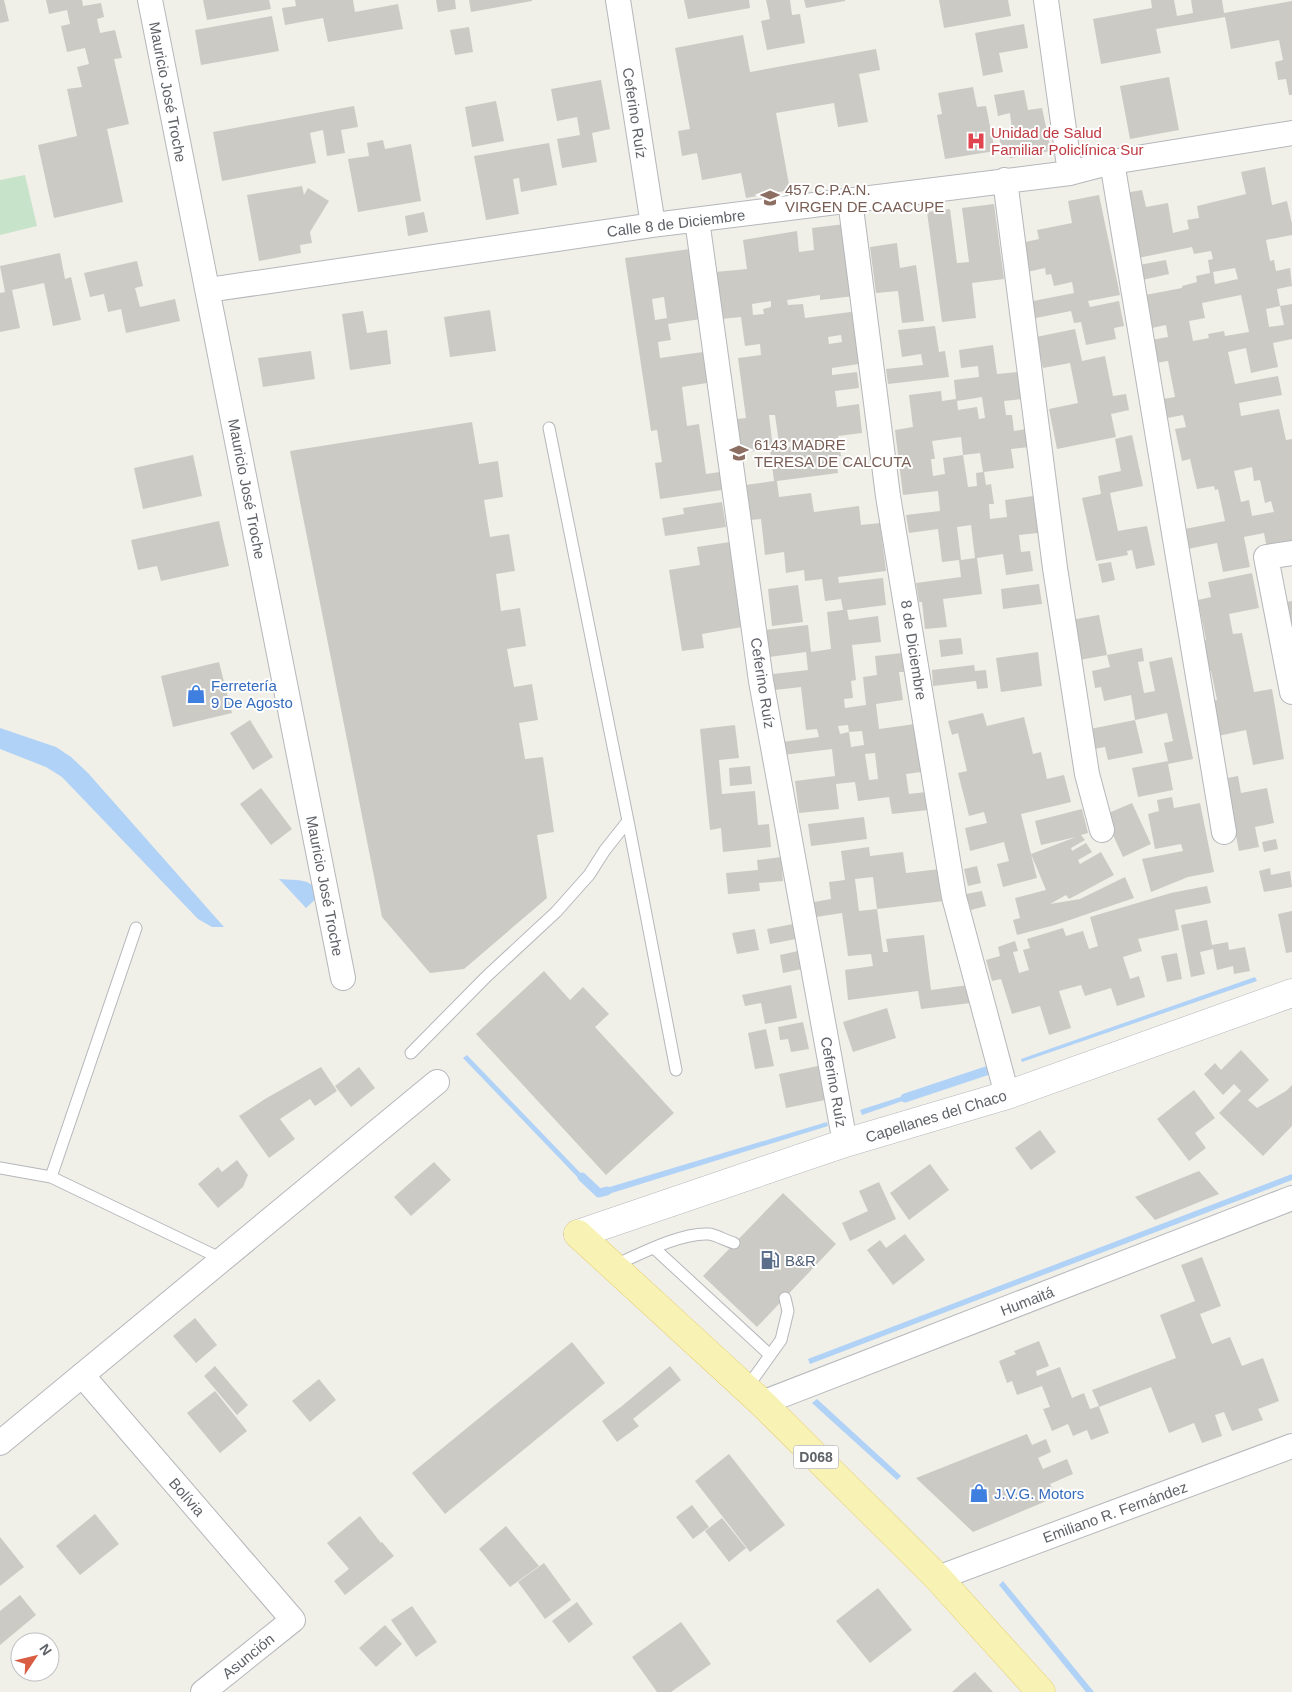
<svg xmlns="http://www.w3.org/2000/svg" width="1292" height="1692" viewBox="0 0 1292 1692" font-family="Arial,sans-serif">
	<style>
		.green { fill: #c7e4ca }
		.water { fill: #b0d2f7 }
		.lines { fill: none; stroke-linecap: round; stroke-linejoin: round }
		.stream { stroke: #b0d2f7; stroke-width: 9 }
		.building { fill: #cbcac4; fill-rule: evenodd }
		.service-casing { stroke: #b5b7bb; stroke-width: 13 }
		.minor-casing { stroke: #b5b7bb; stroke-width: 26 }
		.tertiary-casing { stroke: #b5b7bb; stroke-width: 29 }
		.primary-casing { stroke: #e5cf6c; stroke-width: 29 }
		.service { stroke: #fff; stroke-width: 11 }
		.minor { stroke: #fff; stroke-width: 24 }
		.tertiary { stroke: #fff; stroke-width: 28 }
		.primary { stroke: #f8f3b5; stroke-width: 28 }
		.labels { text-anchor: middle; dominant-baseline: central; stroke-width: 4; stroke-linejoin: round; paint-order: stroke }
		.shield { fill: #fff; stroke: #8f9195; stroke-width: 1 }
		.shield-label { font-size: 14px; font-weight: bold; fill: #5f6267 }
		.street-label { font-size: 15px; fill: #5f6267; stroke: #fff }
		.health-label { font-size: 15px; fill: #be3a42; stroke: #fff; text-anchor: start }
		.education-label { font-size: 15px; fill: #785e54; stroke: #fff; text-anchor: start }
		.shop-label { font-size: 15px; fill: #366cbe; stroke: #fff; text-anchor: start }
		.service-label { font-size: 15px; fill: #4e5e75; stroke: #fff; text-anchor: start }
	</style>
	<rect width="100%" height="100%" fill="#f0efe8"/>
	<!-- green -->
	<path class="green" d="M25,175L37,226L0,235V180Z"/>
	<!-- water -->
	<path class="water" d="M0,728L56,747L71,757L88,773L224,927H212L198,919L62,777L46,767L0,749Z
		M279,879C301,881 307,877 321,894L306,908Z
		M1255,977L1257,981L1022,1062L1021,1059Z
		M467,1055L592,1185L586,1186L463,1058Z
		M916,1092L917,1096L862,1115L860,1110Z
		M827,1122L828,1126L602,1196L597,1195L593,1192Z
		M1292,1174V1180L810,1364L808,1359Z
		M817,1399L901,1476L897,1480L812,1403Z
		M1003,1581L1094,1692H1086L999,1585Z"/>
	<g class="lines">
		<!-- stream -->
		<path class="stream" d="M905,1098L986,1071
			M582,1177L599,1193L607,1191"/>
	</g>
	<!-- building -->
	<path class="building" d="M0,0H4L9,21L0,23Z
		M46,0H82L83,6L101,3L104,17L97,19L100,33L115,30L122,58L114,59L129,124L107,129L123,202L54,218L38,145L77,136L67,89L82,87L77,67L89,64L85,48L67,52L61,26L70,24L67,10L49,14Z
		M203,0H269L271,9L207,20Z
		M295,0H353L355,12L398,4L403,29L328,42L323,18L285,25L282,8L296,6Z
		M436,0H455L456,9L438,12Z
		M469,0H532V1L471,12Z
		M684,0H749L750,8L688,19Z
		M766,0H790L792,15L800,14L805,43L767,50L761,21L770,19Z
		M804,0H845V1L806,8Z
		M939,0H1008L1011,16L944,28Z
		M1151,0H1174L1177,16L1193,13L1191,0H1222L1224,13L1292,1V95H1289L1286,79L1278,80L1275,62L1283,60L1279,40L1231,49L1225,17L1156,29L1161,53L1101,64L1093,19L1152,8Z
		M272,16L279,51L201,65L195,30Z
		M1024,24L1028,48L999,53L1003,72L983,76L975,33Z
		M469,27L473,52L455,55L450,30Z
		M743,35L750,72L876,49L880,70L859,74L868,122L838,127L834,103L776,113L790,190L746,198L741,173L702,180L697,153L682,156L678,131L690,129L675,48Z
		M1169,77L1179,130L1130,139L1120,86Z
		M601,80L610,129L592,133L597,162L562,168L557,139L580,135L577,117L557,121L551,89Z
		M973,87L977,107L986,106L995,151L945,159L937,115L942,114L938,93Z
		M1024,90L1028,110L1042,108L1051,151L1010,158L1007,145L1001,146L998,132L1012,130L1010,113L998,116L994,95Z
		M496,101L504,141L472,147L465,107Z
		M354,106L358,127L341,130L345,153L327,156L323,130L310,133L316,163L222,181L213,132Z
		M383,140L385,149L411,144L421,201L358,212L348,159L369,156L367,143Z
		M549,143L557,185L521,192L519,178L513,179L519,214L486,220L474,156Z
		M1265,167L1272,205L1287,201L1292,224V235L1266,240L1270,261L1274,260L1276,271L1290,268L1292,286L1277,289L1280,306L1266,309L1269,327L1284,325L1280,306L1292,304V339L1273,343L1278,367L1251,373L1246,348L1228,352L1235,384L1278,376L1282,395L1239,403L1241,416L1279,409L1286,440L1292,439V543L1267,549L1264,533L1244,537L1250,567L1223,572L1217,543L1183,550L1180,530L1225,521L1218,489L1215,490L1214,486L1197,489L1190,459L1182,461L1175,429L1186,427L1183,415L1167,418L1163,399L1175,397L1168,361L1151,364L1146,341L1168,337L1166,325L1147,329L1140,296L1182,288V286L1197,282L1196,276L1210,273L1208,260L1213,259L1211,251L1194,254L1192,247L1133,259L1119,194L1142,190L1146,207L1168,203L1173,233L1189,229L1187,220L1199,218L1197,206L1246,194L1241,172ZM1235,268L1238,279L1215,284L1213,272ZM1241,295L1249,332L1225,336L1224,331L1208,334L1209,338L1193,341L1189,321L1205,318L1202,303ZM1252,467L1254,481L1260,480L1265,503L1271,501L1274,512L1252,516L1249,500L1241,502L1234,471Z
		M302,186L304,195L308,188L329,201L310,232L312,243L300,245L301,253L259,261L247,195Z
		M1099,195L1120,295L1088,301L1090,307L1119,301L1124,326L1114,328L1116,339L1086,345L1081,322L1074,323L1071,311L1031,319L1028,302L1074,293L1072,282L1054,286L1051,274L1046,275L1045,268L1027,272L1021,243L1039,239L1037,230L1072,223L1068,201Z
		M994,204L1004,279L972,283L976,318L942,322L927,212L950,209L957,263L969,262L962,208Z
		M424,212L428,232L408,236L405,216Z
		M845,224L854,296L820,300V295L787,300L788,305L803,304L805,318L858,311L865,363L832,368V375L857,372L859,388L835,391L837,407L859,404L862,433L838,436L841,456L836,457L838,473L777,481L779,497L811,493L814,512L859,506L861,525L880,523L886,571L838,577L839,583L883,578L886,605L847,610L849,620L878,616L881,642L852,645L856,680L851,681L853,698L844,699L845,708L866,705L863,677L877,675L875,656L902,653L904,672H899L903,700L876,704L879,729L915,724L921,772L906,774L909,794L926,792L928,810L892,814L889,797L858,801L855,782L836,784L839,809L799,813L795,781L835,776L832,749L783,755L782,742L819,737L817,729L806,730L801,687L775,690L773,674L808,670L806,652L769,657L765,630L808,625L811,652L831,649L827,612L843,610L841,599L825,601L822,579L805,581L804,570L786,573L784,552L765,555L761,519L750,520L745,485L774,481L770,449L741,453L737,419L746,418L738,358L761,355L760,344L745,346L741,317L721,319L715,272L747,269L743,240L797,231L799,252L814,250L812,228ZM771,301V307L763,309L764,314L753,315L752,304ZM841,335L842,342L829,344L828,337ZM769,415H775L779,443L806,440L807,445L773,449ZM848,725L849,732L862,731L864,745L851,747L849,732L840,734L838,726ZM875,753L878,779L869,780L865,754Z
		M897,243L900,268L916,265L924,321L902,323L898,291L876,293L870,247Z
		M690,249L701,319L668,324L671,340L658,342L660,358L703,352L707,383L682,387L687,426L699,424L706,474L720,472L722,490L660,499L655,463L662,462L657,430L651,431L625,258ZM664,297L667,318L655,320L652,299Z
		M60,253L65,279L71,277L81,320L53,326L44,283L12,290L20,328L0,332V293L5,292L0,266Z
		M1166,260L1169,274L1142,280L1139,265Z
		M137,261L143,286L135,288L140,307L175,299L180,321L126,333L121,309L108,312L104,294L90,297L84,273Z
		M490,310L496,351L450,357L444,317Z
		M363,311L367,333L387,330L391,364L350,370L342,314Z
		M935,326L939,352L945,351L949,377L888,384L886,369L923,365L921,354L902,357L898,330Z
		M1075,329L1082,361L1105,356L1113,396L1126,394L1129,410L1111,414L1116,437L1057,449L1049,409L1078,403L1070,363L1043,368L1036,337Z
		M993,345L997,374L1018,372L1022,399L1004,401L1006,415H1012L1014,431L1026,429L1029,447L1011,449L1014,468L984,472L986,485L991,484L994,504H989L990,519L1007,517L1005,500L1033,496L1038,533L1019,535L1021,552L1030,551L1033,571L1006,575L1003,554L977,558L982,594L943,599L947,627L925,629L922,602H919L916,583L961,577L959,560L942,562L938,529L909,533L906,515L940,511L938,491L903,495L895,430L913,427L909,395L941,391L942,401L956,399L954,380L979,377L978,366L961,368L959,350ZM982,397L985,418L979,419L977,407L958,410L957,401ZM961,437L963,455L943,458L945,474L933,476L931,459H935L932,441ZM980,453L983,472L976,473L977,486L968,487L963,455ZM971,525L975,558L961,560L957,527Z
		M311,351L315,379L263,387L258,358Z
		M472,422L479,464L498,461L503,497L484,500L490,537L509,534L515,571L496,574L501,611L520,608L526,646L507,649L514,687L532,684L538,720L519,723L525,759L543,757L554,832L537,835L547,898L464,969L430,973L382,917L290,451Z
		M1132,435L1143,486L1110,493L1118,531L1147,526L1155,565L1136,569L1132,550L1127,551L1128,555L1096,561L1082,498L1101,494L1098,476L1121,471L1115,439Z
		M193,455L202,496L143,509L134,468Z
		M722,502L726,527L665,536L662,518L684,514L683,508Z
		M219,521L229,566L161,581L157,566L138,570L131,540Z
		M730,542L742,627L702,634L704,648L682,651L669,570L700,565L697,547Z
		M1111,562L1115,580L1102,583L1098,564Z
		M1252,573L1259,608L1229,614L1233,634L1242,633L1254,692L1272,689L1284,759L1253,765L1246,730L1218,736L1210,701L1217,700L1211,671L1201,673L1194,642L1206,640L1198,600L1211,597L1208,582Z
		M1039,584L1042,604L1003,609L1001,589Z
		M798,585L803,622L772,626L768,589Z
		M1292,601V654L1281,603Z
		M1099,615L1107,655L1074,661L1066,621Z
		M961,638L963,654L941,657L939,640Z
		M1142,648L1144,661L1138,662L1144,693L1155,691L1149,662L1172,657L1193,759L1168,764L1173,790L1138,797L1132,768L1168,761L1164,743L1173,741L1167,713L1135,720L1131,695L1104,701L1101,687L1095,688L1092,671L1110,667L1107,655Z
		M1038,652L1042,686L1001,692L996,658Z
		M219,662L232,713L173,727L161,676Z
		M974,665L975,671L986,670L988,688L977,689L976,681L933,686L932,670Z
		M983,713L987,726L1024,717L1033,754L1041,752L1047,779L1064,775L1071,802L1021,814L1037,878L1003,887L997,864L1009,861L1004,842L970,851L965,828L987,823L984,812L969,816L958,773L967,771L958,733L952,735L948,721Z
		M250,720L273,757L253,770L230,733Z
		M1135,720L1143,753L1108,760L1105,747L1094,749L1090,729Z
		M735,725L739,758L719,760L722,794L755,791L758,825L769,824L771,847L723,852L721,828L710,830L700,729Z
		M750,766L752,784L730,786L729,768Z
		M1238,776L1241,793L1267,788L1274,823L1255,827L1259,847L1239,851L1228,796L1217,780Z
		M261,788L292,829L271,845L240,804Z
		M1172,797L1174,808L1200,803L1214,872L1188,877L1151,892L1142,859L1183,851L1181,844L1155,849L1148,814L1159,811L1157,800Z
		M1132,803L1151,844L1123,857L1104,815Z
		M1082,809L1088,833L1081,835L1085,840L1071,848L1072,851L1086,843L1092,852L1078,860L1080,864L1101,852L1114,875L1069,899L1066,895L1050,904L1080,899L1125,877L1134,898L1055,925L1017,935L1013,920L1020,918L1015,898L1046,890L1031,854L1076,837L1041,845L1035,821Z
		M864,817L867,839L811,846L808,824Z
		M1276,839L1278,849L1264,852L1262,842Z
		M869,847L870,856L903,852L906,873L940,869L944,901L877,909L873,877L855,879L859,911L877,909L883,952H888L886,939L924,935L931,990L969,985L971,1003L921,1009L918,991L848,1000L845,970L873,966L871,954L848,956L842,913L816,917L814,902L831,899L829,882L845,880L841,851Z
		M781,857L783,881L759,883L760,891L728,894L726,873L758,870L757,860Z
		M977,866L981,883L968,886L964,869Z
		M1270,868L1271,875L1290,871L1292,887L1264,892L1259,871Z
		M1207,886L1211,903L1175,910L1179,930L1138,939L1142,951L1123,957L1130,979L1139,976L1145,997L1117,1006L1111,988L1085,996L1081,985L1059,991L1071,1028L1049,1035L1040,1006L1012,1014L1001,979L992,981L986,960L1000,956L998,947L1015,941L1018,951L1013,952L1019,973L1029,970L1023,950L1030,948L1027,939L1063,928L1066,936L1083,931L1089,949L1098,946L1090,917L1171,893Z
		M982,891L986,906L971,910L966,894Z
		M1292,911V952L1286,953L1278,914Z
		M1207,920L1212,945L1228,942L1229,950L1245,947L1250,971L1234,974L1233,966L1217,970L1213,949L1200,952L1205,974L1191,977L1181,925Z
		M793,924L796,939L770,944L767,929Z
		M755,929L759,950L737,954L732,933Z
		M798,951L802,969L783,973L780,955Z
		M1177,953L1182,979L1167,982L1161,956Z
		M544,971L570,1000L583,987L609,1014L595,1027L674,1113L606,1175L476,1034Z
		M791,985L797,1018L765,1024L761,1003L745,1006L742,995Z
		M887,1008L896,1038L853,1052L843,1022Z
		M803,1022L809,1049L791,1052L788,1039L780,1040L778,1027Z
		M766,1029L774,1066L755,1069L748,1033Z
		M1241,1050L1269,1080L1248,1100L1257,1108L1286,1091L1292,1085V1126L1263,1156L1219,1113L1241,1091L1234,1084L1223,1095L1204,1074L1215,1063L1221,1070Z
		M818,1066L825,1100L786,1108L779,1074Z
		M321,1067L337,1091L315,1106L310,1099L280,1119L295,1139L269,1158L239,1116L265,1099Z
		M359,1067L375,1088L351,1107L335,1086Z
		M1194,1090L1215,1118L1195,1133L1206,1148L1189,1161L1157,1119Z
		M1040,1130L1056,1152L1031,1170L1015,1148Z
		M237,1160L248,1175L243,1187L218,1208L198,1184L218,1167L222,1172Z
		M434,1162L451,1180L411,1216L394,1197Z
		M930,1164L949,1190L909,1220L890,1193Z
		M1199,1171L1219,1194L1155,1220L1135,1197Z
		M879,1182L896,1219L850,1241L842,1223L868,1211L859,1191Z
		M783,1193L836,1244L757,1327L703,1276Z
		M905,1234L925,1260L893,1285L867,1250L880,1240L886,1248Z
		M1202,1257L1221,1306L1200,1314L1212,1344L1230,1337L1242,1366L1263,1358L1279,1401L1258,1409L1263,1420L1232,1431L1224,1412L1215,1415L1222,1436L1202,1443L1194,1423L1169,1433L1151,1387L1099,1407L1109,1433L1091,1440L1087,1430L1073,1436L1068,1424L1052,1431L1043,1409L1050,1407L1042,1386L1017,1395L1012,1381L1007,1383L999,1361L1016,1354L1014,1351L1039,1341L1049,1366L1036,1371L1037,1376L1060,1367L1072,1398L1084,1393L1090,1409L1099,1406L1092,1390L1176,1358L1160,1315L1195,1301L1181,1265Z
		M195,1318L217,1345L196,1363L173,1336Z
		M572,1342L605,1383L445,1514L412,1473Z
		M215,1366L248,1405L237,1415L204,1376Z
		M670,1366L681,1380L633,1419L639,1426L617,1442L602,1421L622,1406Z
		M319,1379L336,1400L310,1422L292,1401Z
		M215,1391L247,1431L220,1453L187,1413Z
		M1027,1434L1032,1445L1046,1439L1051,1452L1038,1458L1043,1469L1067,1459L1073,1474L1050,1484L1056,1497L973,1532L916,1478Z
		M729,1454L785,1525L750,1552L695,1481Z
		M692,1505L709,1527L693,1539L676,1517Z
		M95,1514L119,1544L80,1575L56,1546Z
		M360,1516L381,1543L382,1542L394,1556L345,1595L334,1581L349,1569L327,1543Z
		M722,1518L746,1548L729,1562L705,1531Z
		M506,1526L539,1566L510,1587L479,1549Z
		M0,1537L24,1567L0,1586Z
		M544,1563L571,1600L545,1619L518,1582Z
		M878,1588L912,1630L870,1663L836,1621Z
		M20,1595L36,1615L0,1645V1611Z
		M577,1602L593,1624L569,1643L552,1621Z
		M412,1606L437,1642L416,1657L391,1620Z
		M681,1622L711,1664L671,1692H657L632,1657Z
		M385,1625L402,1644L376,1667L359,1648Z
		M975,1672L993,1692H952L963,1682Z"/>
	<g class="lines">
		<!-- service casing -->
		<g class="service-casing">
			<path id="service" d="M628,821L676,1070
				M411,1053L487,976L556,912L589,875L605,850L628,821L549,428
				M0,1168L51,1177L222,1259
				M51,1177L136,928
				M654,1248L770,1355
				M613,1266C638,1255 681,1232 709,1234C717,1235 726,1241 734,1243
				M746,1389L781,1340L788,1311L785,1298"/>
		</g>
		<!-- minor casing -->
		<g class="minor-casing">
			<path id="minor" d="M150,0L343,978
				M618,0L653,225
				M1046,0L1070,173
				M1112,162L1224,832
				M1005,180L1055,568L1087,774L1102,830
				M850,200L888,496L954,897L1007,1095
				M697,220L761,681L845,1143
				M208,290L653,225L1070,173L1112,162L1292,133
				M1292,553L1266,557L1292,692
				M82,1375L293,1620L203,1692
				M762,1403L1292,1198
				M0,1443L437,1082
				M938,1578L1292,1446"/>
		</g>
		<!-- tertiary casing -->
		<g class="tertiary-casing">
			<path id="tertiary" d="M578,1234L845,1143L1007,1095L1292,993"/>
		</g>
		<!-- primary casing -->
		<g class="primary-casing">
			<path id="primary" d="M578,1234L762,1403L938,1578L1041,1692"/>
		</g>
		<!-- service -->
		<use href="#service" class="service"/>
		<!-- minor -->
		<use href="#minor" class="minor"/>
		<!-- tertiary -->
		<use href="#tertiary" class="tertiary"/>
		<!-- primary -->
		<use href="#primary" class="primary"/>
	</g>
	<!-- icons -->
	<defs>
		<g id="hospital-bare" transform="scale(1.5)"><path d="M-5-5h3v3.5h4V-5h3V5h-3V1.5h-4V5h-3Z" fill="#e0444e" stroke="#fff" stroke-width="2.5" paint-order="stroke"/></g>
		<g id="school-bare" transform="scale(1.5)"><path d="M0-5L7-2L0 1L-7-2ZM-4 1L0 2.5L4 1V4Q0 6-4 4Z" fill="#8d6e63" stroke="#fff" stroke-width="2.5" paint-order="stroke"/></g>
		<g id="shop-bare" transform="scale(1.5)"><path d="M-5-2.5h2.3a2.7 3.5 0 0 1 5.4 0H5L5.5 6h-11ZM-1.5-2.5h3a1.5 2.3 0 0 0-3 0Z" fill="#3f7fe0" stroke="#fff" stroke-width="2.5" paint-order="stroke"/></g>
		<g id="fuel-bare" transform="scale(1.5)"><path d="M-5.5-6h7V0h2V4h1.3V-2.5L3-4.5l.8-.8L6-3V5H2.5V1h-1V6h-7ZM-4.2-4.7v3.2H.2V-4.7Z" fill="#5c6f8a" stroke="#fff" stroke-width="2.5" paint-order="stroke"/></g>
	</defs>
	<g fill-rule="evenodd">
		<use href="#hospital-bare" x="976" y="141"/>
		<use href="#school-bare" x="770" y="198"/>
		<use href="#school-bare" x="739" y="453"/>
		<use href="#shop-bare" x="196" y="694"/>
		<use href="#fuel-bare" x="770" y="1260"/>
		<use href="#shop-bare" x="979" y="1493"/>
	</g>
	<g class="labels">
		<!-- shield labels -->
		<rect class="shield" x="793.5" y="1445.5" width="45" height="23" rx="4"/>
		<g class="shield-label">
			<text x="816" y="1457">D068</text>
		</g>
		<!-- street labels -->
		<g class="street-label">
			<text transform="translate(168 92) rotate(79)">Mauricio José Troche</text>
			<text transform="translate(635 113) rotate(81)">Ceferino Ruíz</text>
			<text transform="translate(676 223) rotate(-7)">Calle 8 de Diciembre</text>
			<text transform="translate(247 489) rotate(79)">Mauricio José Troche</text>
			<text transform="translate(914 650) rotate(81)">8 de Diciembre</text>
			<text transform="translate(763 683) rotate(81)">Ceferino Ruíz</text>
			<text transform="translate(325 886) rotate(79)">Mauricio José Troche</text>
			<text transform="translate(834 1082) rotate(80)">Ceferino Ruíz</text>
			<text transform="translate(936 1116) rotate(-17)">Capellanes del Chaco</text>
			<text transform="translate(1027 1301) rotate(-21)">Humaitá</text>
			<text transform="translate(187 1497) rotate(49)">Bolívia</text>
			<text transform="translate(1115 1512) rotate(-20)">Emiliano R. Fernández</text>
			<text transform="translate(248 1656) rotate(-39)">Asunción</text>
		</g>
		<!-- health labels -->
		<g class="health-label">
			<text x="991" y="132">Unidad de Salud<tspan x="991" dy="17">Familiar Policlínica Sur</tspan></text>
		</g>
		<!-- education labels -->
		<g class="education-label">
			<text x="785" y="189">457 C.P.A.N.<tspan x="785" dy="17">VIRGEN DE CAACUPE</tspan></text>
			<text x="754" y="444">6143 MADRE<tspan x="754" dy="17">TERESA DE CALCUTA</tspan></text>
		</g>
		<!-- shop labels -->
		<g class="shop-label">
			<text x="211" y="685">Ferretería<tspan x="211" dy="17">9 De Agosto</tspan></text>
			<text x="994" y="1493">J.V.G. Motors</text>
		</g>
		<!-- service labels -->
		<g class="service-label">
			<text x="785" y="1260">B&amp;R</text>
		</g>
	</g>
	<!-- north arrow -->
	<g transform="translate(35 1657) rotate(55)"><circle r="24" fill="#ffffff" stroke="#bfc0c2"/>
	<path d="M0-4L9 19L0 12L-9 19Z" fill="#da5e44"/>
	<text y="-8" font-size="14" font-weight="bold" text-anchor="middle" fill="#5f6267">N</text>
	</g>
</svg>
